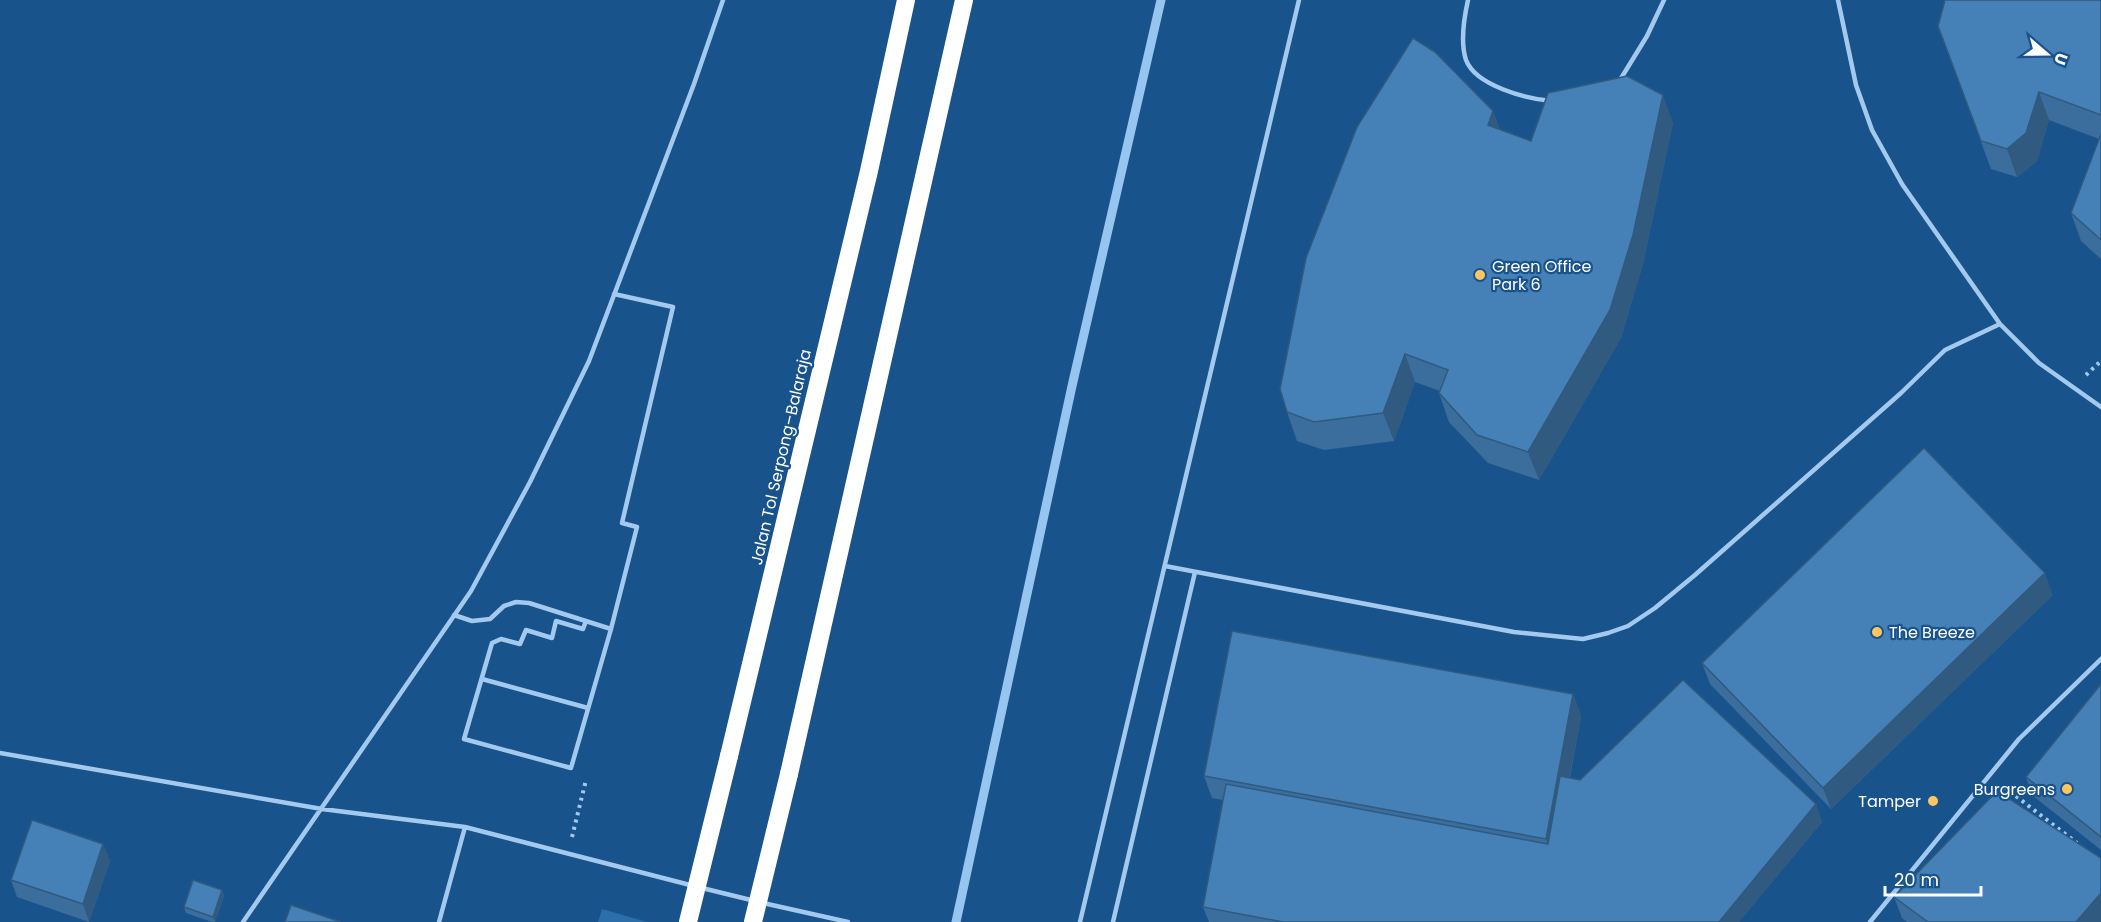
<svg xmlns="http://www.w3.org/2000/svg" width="2101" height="922" viewBox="0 0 2101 922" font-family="Poppins,sans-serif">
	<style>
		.green { fill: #2b6eaa }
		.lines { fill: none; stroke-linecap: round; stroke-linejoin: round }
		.stream { stroke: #96c6f0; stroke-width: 9 }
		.path { stroke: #a3caee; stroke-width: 4; stroke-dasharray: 3 4.5; stroke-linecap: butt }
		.lane { stroke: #a3caee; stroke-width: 4.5 }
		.highway { stroke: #fff; stroke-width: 18 }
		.highway-bridge { stroke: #fff; stroke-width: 18 }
		.wall { fill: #3b6e9d }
		.shaded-wall { fill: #305a7f }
		.building { fill: #4580b6; stroke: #305a7f; stroke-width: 1.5 }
		.poi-dot { fill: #ffc660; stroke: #19538c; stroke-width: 2 }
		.labels { text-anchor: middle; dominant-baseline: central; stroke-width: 4.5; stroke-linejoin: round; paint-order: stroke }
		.poi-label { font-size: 16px; fill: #fff; stroke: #19538c; text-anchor: start }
		.street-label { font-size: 16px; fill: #fff; stroke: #19538c }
	</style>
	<rect width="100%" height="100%" fill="#19538c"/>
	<!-- green -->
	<path class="green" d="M602,909L647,922H598Z"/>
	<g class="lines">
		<!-- stream -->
		<path class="stream" d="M956,922L1072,386L1161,0"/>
		<!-- path -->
		<path class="path" d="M2086,375L2101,361
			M2004,787L2077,843
			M572,837L586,780"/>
		<!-- lane -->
		<path class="lane" d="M1468,0C1464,18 1460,42 1466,60C1476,86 1527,99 1552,101
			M1838,0L1856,85L1872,130L1902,184L2000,324L2039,363L2101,407
			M1620,80L1647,36L1664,0
			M1165,566L1514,632L1583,639L1608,633L1628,626L1655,608L1695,575L1901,393L1945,350L2000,324
			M454,615L472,621L490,619L504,606L516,602L529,603L611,629
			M586,621L583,629L556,621L552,638L526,630L520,644L501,639L492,643L464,739L571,768L611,629L637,527L622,523L673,307L614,294
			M482,679L588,708
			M0,753L322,809L465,827L694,886
			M702,888L755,901
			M763,903L848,922
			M243,922L471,591L530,482L589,361L694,84L723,0
			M439,922L465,827
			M1080,922L1299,0
			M1113,922L1195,572
			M1870,922L2019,739L2101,659"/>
		<!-- highway -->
		<path class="highway" d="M729,756L869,171L906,0
			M789,774L964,0"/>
		<!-- highway-bridge -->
		<path class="highway-bridge" d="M688,922L729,756
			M753,922L789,774"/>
	</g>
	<!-- wall -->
	<path class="wall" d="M2101,0V259L2081,241L2071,213L2099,139L2049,120L2037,161L2017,177L1991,169L1938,26Z
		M1493,111L1500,130L1531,141L1673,123L1643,264L1621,338L1539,480L1488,463L1449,422L1439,393L1440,391L1415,382L1394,441L1324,450L1297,441L1287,412Z
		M2053,595L1831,809L1710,684L1702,663Z
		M2101,684V850L2032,795L2026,777Z
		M1573,694L1581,716L1570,778L1580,780L1816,804L1822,822L1739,922H1209L1203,907L1223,800L1212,798L1204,776Z
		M103,844L110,861L89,922L17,897L11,880Z
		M222,890L224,896L215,922H212L186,913L184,907Z
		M1894,897L2101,922H1907L1902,918Z"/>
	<!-- shaded-wall -->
	<path class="shaded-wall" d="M2039,92L2049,120L2037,161L2017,177L2007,149Z
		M1663,95L1673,123L1643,264L1621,338L1539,480L1528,452Z
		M1493,111L1504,140L1488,125Z
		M1405,354L1415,382L1394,441L1383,413Z
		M2045,573L2053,595L1831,809L1823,788Z
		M1573,694L1581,716L1554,861L1546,839Z
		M1816,804L1822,822L1739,922H1719Z
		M103,844L110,861L89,922L83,904Z
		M222,890L224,896L215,922L213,917Z
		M2101,893V922H2076Z"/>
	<!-- building -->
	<path class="building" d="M1945,0H2101V115L2039,92L2026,133L2007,149L1981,141L1938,26Z
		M1413,38L1435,52L1493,111L1488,125L1531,141L1548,93L1627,76L1663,95L1633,235L1610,310L1528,452L1477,435L1439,393L1448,370L1405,354L1383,413L1314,422L1287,412L1280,389L1306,258L1357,127Z
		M2101,134V238L2100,239L2071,213Z
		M1924,448L2045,573L1823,788L1702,663Z
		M1232,631L1573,694L1546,839L1204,776Z
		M1683,680L1816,804L1719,922H1283L1203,907L1226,784L1548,844L1560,776L1580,780Z
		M2101,684V837L2026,777Z
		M1997,791L2101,858V893L2076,922H1928L1894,897Z
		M32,820L103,844L83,904L11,880Z
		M193,880L222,890L213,917L184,907Z
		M291,905L341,922H285Z"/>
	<!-- markers -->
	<g class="poi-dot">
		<circle cx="1480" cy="275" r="6"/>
		<circle cx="1877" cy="632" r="6"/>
		<circle cx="2067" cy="789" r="6"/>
		<circle cx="1933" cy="801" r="6"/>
	</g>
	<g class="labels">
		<!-- poi labels -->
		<g class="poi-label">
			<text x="1492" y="266">Green Office<tspan x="1492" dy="18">Park 6</tspan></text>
			<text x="1889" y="632">The Breeze</text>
			<text x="2055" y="789" text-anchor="end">Burgreens</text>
			<text x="1921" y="801" text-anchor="end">Tamper</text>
		</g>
		<!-- street labels -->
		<g class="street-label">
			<text transform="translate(781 457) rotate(-77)">Jalan Tol Serpong–Balaraja</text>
		</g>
	</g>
	<!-- north arrow -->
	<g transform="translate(2047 54) rotate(110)" stroke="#19538c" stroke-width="4.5" paint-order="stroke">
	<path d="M0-4.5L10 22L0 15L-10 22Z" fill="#ffffff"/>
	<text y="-9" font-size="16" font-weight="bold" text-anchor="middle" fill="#ffffff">U</text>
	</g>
	<!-- scale -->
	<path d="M1885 886v9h96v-9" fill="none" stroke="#ffffff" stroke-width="3"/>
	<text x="1894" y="886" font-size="18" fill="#ffffff" stroke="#19538c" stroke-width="4.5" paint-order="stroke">20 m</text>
</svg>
